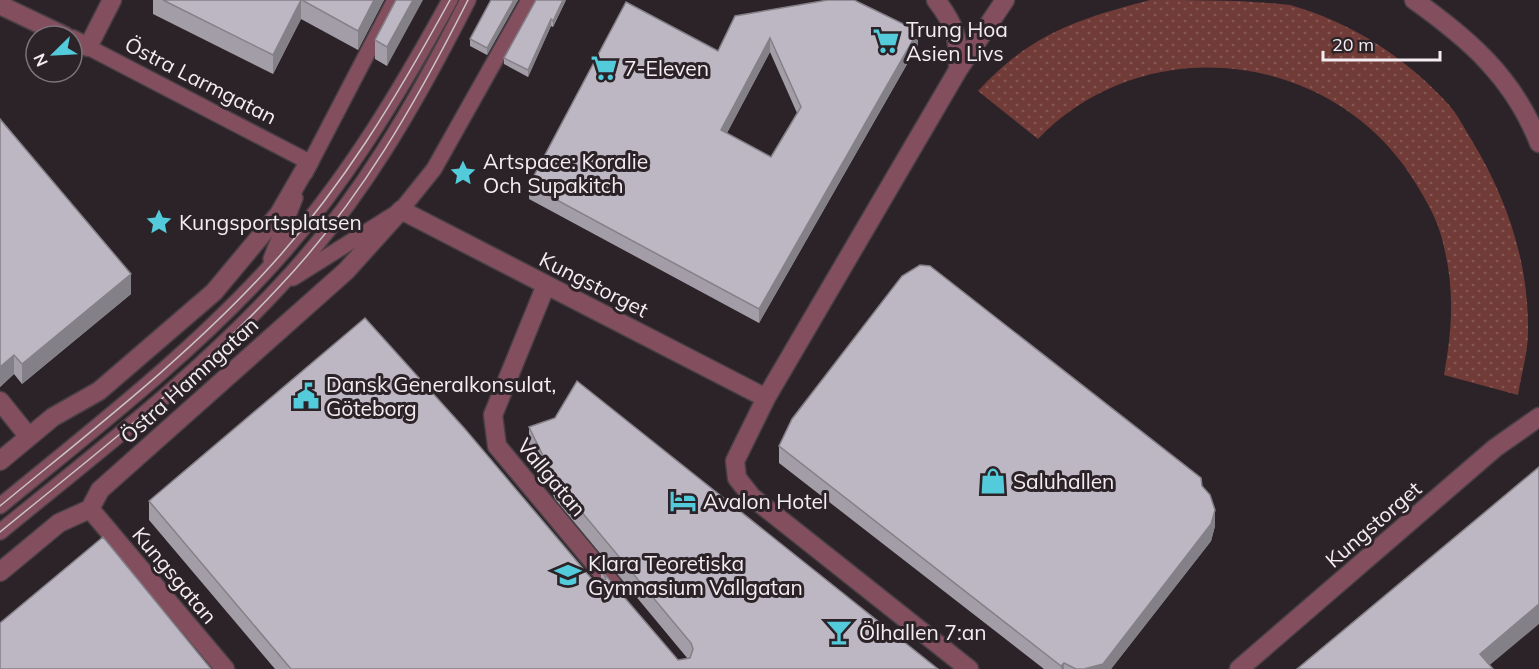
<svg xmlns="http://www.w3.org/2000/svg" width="1539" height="669" viewBox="0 0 1539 669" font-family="Mulish,sans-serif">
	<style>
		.grass { fill: url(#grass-dots) }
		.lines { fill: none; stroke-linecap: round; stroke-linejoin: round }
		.lane-casing { stroke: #483f45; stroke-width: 18 }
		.street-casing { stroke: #483f45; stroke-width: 21 }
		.lane { stroke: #834f5f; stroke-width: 15 }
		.street { stroke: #834f5f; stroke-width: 18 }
		.tram { stroke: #cbc4c8; stroke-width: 1.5 }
		.wall { fill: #a29da7; fill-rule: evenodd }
		.shaded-wall { fill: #848088 }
		.building { fill: #bcb7c2; stroke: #848088; stroke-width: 1.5; fill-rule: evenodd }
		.labels { text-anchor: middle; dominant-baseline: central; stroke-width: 6; stroke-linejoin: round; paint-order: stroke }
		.poi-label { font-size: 21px; fill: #f3edf1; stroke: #2c2329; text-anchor: start }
		.street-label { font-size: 21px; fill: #f3edf1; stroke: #2c2329 }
	</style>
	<defs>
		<pattern id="grass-dots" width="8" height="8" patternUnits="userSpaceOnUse" patternTransform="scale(1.5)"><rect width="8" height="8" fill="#713c38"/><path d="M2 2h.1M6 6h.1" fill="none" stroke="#865855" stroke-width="1.8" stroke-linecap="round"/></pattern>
	</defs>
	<rect width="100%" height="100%" fill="#2c2329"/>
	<!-- grass -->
	<path class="grass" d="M1150,0C1193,0 1249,0 1290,5C1351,22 1407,58 1449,105C1458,115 1464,128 1471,139C1507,198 1529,263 1528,332C1528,353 1521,375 1518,395L1444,375C1453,325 1455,285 1441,235C1434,211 1419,188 1405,167C1319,48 1140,32 1038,139L978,91C1030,34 1078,19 1150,0Z"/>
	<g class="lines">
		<!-- lane casing -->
		<g class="lane-casing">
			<path id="lane" d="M88,47L309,162
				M305,173L395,0
				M271,259L295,198
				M293,278L401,210L434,169L529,0
				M0,506C91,431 186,358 266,271C341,190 397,97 450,0
				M0,532C95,454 195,378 279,287C359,203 416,103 468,0"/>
		</g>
		<!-- street casing -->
		<g class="street-casing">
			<path id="street" d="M936,0C955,25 959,37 958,69
				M1414,0C1469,39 1514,78 1539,143
				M0,5L65,36
				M72,39L88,47L112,0
				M546,285L493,415L497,446L616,589
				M0,401L29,437
				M0,461L53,417L99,391L214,292L279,214L309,162
				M90,509L225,669
				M0,572L59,523L90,509L100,490L346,271L401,210L766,398
				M969,669L752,497L737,478L735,461L766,398L958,70L1005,0
				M1239,669L1495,448L1539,417"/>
		</g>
		<!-- lane -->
		<use href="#lane" class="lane"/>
		<!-- street -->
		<use href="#street" class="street"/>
		<!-- tram -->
		<path class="tram" d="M0,506C91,431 186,358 266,271C341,190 397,97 450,0
			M0,532C95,454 195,378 279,287C359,203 416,103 468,0"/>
	</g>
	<!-- wall -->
	<path class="wall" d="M153,0H384L358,50L301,19L273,74L153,14Z
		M396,0L387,66L375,59V40Z
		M491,0H518L487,55L470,46V39Z
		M566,0L553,27L551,26L528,77L504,64V58Z
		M735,16L918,45L759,323L529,199V185L718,51ZM770,52L797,113L771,157L727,133Z
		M0,119L131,294L22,384L14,374L0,387Z
		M529,427L938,669H275L149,520V501L597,585L601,583V570L678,660L688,659L555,499L529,446Z
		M779,446L1202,486L1215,526L1211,541L1111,669H1044L779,463Z"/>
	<!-- shaded-wall -->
	<path class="shaded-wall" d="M301,0V19L273,74V55Z
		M374,0H384L358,50V31Z
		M413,0H423L387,66V47Z
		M514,0H518L487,55V48Z
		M563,0H566L553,27V21Z
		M551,19V26L528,77V70Z
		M918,31V45L759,323V309Z
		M770,38V52L721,144V130Z
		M131,274V294L22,384V364Z
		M14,355V374L0,387V367Z
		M1215,510V526L1211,541L1111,669H1084Z
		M1539,604V624L1485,669L1480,654Z
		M1064,663V669H1061V666Z"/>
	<!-- building -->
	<path class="building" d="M163,0H301L273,55Z
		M302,0H374L358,31Z
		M396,0H413L387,47L375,40Z
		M491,0H514L487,48L470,39Z
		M536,0H563L553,21L551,19L528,70L504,58Z
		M828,0H854L918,31L759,309L529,185L626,2L718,51L735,16ZM770,38L801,107L771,157L721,130Z
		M0,119L131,274L22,364L14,355L0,367Z
		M920,265L930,266L1201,478L1202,486L1210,495L1215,510L1211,524L1103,664L1084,669H1076L1064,663L1061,666L779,446L792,419L902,276Z
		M365,318L465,429L597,585L606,579L601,570L678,660L690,658L693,649L691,643L555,480L529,427L555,418L577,381L938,669H291L149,501Z
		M1539,467V604L1480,654L1493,669H1297Z
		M103,537L211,669H0V623Z"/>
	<!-- icons -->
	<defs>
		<g id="supermarket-bare" transform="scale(2.07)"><path d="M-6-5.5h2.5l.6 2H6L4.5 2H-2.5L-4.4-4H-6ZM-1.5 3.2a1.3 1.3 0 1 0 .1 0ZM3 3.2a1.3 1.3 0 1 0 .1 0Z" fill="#53cbda" stroke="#2c2329" stroke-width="2.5" paint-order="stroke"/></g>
		<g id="sight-bare" transform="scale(2.07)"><path d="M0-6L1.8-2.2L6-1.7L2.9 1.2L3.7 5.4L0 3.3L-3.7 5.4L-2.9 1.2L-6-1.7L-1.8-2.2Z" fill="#53cbda" stroke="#2c2329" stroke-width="2.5" paint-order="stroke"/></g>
		<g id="civic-bare" transform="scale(2.07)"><path d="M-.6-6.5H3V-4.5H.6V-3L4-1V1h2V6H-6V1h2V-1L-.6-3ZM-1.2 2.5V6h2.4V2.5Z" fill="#53cbda" stroke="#2c2329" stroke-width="2.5" paint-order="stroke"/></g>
		<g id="shop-bare" transform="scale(2.07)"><path d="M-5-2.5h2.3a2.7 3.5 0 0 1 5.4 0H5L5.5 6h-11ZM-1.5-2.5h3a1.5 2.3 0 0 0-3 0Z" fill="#53cbda" stroke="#2c2329" stroke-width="2.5" paint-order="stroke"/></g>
		<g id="hotel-bare" transform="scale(2.07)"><path d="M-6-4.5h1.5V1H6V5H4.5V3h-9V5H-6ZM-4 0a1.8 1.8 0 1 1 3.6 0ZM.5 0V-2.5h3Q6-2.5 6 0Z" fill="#53cbda" stroke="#2c2329" stroke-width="2.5" paint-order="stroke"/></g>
		<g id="school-bare" transform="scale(2.07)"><path d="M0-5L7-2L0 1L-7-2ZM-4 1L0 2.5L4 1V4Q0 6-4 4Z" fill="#53cbda" stroke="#2c2329" stroke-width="2.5" paint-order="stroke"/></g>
		<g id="bar-bare" transform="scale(2.07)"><path d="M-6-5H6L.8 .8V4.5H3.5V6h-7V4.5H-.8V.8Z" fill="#53cbda" stroke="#2c2329" stroke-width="2.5" paint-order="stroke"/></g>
	</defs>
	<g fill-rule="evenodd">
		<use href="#supermarket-bare" x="886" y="41"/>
		<use href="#supermarket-bare" x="604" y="68"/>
		<use href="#sight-bare" x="463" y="173"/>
		<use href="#sight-bare" x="159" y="222"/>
		<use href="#civic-bare" x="306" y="396"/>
		<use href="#shop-bare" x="993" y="481"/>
		<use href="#hotel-bare" x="683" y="501"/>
		<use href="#school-bare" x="568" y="575"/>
		<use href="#bar-bare" x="839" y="632"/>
	</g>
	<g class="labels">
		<!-- poi labels -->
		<g class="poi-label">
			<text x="906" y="29">Trung Hoa<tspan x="906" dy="24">Asien Livs</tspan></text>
			<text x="624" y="68">7-Eleven</text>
			<text x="483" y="161">Artspace: Koralie<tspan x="483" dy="24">Och Supakitch</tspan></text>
			<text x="179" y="222">Kungsportsplatsen</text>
			<text x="326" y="384">Dansk Generalkonsulat,<tspan x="326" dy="24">Göteborg</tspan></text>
			<text x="1013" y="481">Saluhallen</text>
			<text x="703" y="501">Avalon Hotel</text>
			<text x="588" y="563">Klara Teoretiska<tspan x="588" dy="24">Gymnasium Vallgatan</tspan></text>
			<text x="859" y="632">Ölhallen 7:an</text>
		</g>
		<!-- street labels -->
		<g class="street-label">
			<text transform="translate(201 80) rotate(27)">Östra Larmgatan</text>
			<text transform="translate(594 284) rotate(27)">Kungstorget</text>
			<text transform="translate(189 380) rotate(-42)">Östra Hamngatan</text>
			<text transform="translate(552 477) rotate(50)">Vallgatan</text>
			<text transform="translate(1373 524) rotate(-41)">Kungstorget</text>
			<text transform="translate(175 575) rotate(50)">Kungsgatan</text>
		</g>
	</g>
	<!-- north arrow -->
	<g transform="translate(54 54) rotate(246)"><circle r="28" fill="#2c2329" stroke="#7c7479" stroke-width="1.5"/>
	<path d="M0-4.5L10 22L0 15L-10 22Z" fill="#53cbda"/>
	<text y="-9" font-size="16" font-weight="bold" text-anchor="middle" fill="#f3edf1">N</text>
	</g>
	<!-- scale -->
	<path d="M1323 51v9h117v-9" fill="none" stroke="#f3edf1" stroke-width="3"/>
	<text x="1332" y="51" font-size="18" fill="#f3edf1" stroke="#2c2329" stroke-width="4.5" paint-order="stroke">20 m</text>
</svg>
